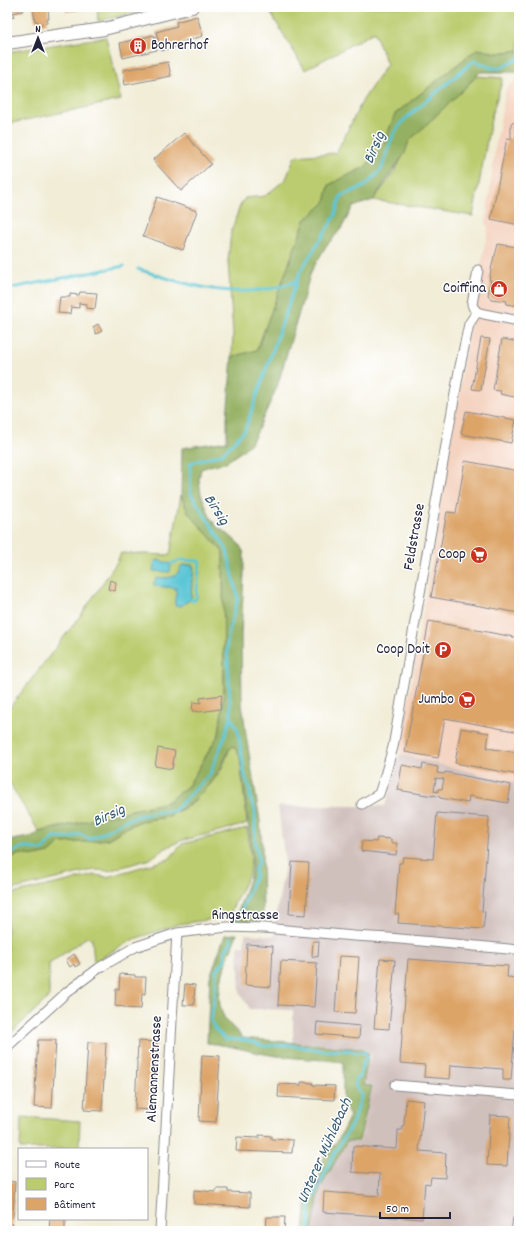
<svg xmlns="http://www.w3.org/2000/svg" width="526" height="1238" viewBox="0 0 526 1238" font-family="Dekko,sans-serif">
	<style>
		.built { fill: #f4d3c0 }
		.industrial { fill: #d0c0bc }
		.green { fill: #bbcc6f; stroke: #6e7755 }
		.forest { fill: #94b062; stroke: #5b694e }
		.water { fill: #5bc6d5; stroke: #3e7488 }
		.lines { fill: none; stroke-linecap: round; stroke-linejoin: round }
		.stream { stroke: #5bc6d5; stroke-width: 3 }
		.building { fill: #dda468; fill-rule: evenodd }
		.minor-casing { stroke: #8a8889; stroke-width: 11 }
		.secondary-casing { stroke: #8a8889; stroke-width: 14 }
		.minor { stroke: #fff; stroke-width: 9 }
		.secondary { stroke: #fff; stroke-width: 12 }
		.labels { text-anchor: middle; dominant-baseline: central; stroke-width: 3; stroke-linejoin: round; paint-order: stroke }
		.poi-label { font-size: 15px; fill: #22223b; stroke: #fff; text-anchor: end }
		.street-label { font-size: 15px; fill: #22223b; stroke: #fff }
		.water-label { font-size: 16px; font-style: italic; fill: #365b71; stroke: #fff }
	</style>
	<rect width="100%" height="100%" fill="#fff"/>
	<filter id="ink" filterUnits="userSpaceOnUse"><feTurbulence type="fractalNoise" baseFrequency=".025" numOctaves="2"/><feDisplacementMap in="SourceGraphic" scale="8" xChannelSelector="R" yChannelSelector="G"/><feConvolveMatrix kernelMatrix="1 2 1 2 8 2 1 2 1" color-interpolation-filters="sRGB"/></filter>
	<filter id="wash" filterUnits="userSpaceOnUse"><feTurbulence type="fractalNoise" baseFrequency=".012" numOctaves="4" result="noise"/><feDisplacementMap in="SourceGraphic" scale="16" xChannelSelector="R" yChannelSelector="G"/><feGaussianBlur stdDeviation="0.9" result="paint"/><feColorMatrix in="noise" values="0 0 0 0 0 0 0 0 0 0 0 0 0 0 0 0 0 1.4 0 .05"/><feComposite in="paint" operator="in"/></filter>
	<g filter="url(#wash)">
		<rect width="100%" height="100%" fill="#f1edd7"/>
		<!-- built -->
		<path class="built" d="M519,78V784L400,754L474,298V289L481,264L488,229L486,223L495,148L506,89Z"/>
		<!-- industrial -->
		<path class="industrial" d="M400,754L519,784V1231H378L362,1230L349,1231H312L321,1189L348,1141L360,1142L373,1085L364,1084L371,1054L362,1048L293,1042V1010L250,1009L240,993L238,946H244L245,934L275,936V922L285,864L278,806H385Z"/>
		<!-- green -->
		<path class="green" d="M97,7H139L140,12L98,21Z
			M267,7H519V50L498,53L477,49L395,114L382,148L365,167L329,185L325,203L305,220L257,350L232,357L233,333L228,261L231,232L240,206L245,198L265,196L286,179L295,156L336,153L363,100L387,64L374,32L305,70Z
			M106,37L121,100L7,124V52Z
			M477,76L503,78L492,114L473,216L373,200C387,183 402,163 409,141Z
			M181,495L188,512L223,552L224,696L219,734L188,786L167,802L39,832L7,779V711L83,612L117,562L121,553L170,555Z
			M234,746L240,757L247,824L180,841L164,849L150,859L108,871L97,870L88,871L7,891V862L19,854L35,856L49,853L61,843L108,839L126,828L141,821L167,817L190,805L210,785L222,768L230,748Z
			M247,828L251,857L250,872L228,917L179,924L134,939L94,962L92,939L87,937L49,964V997L7,1037V895L95,875L107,877L169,859L182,844Z
			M21,1117L80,1121L79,1149H20Z"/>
		<!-- forest -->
		<path class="forest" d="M477,49L498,53L519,50V71L517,72H480L463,90L409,141L405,153L373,200L353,207L341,229L326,246L311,272L277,387L256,434L251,443L242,451L225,463L213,465L201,469L199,479L201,494L210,517L217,527L228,534L239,544L244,553V573L241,634L242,703L246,735L260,821L262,846L263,921L235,920L252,871V854L240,757L234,746L229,749L221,768L209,786L190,804L167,817L141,821L125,828L107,839L85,842L61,843L49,853L35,856L19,854L7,861V841L34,836L39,832L167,802L188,786L219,734L224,696L223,552L188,512L181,495L182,448L227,441V418L232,357L257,350L305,220L325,203L329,185L365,167L382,148L395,114Z
			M237,934C229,956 212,991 223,1015C226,1022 238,1032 243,1038L362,1049L369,1054L363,1085L372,1086L359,1141H347L320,1189L312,1231H304L308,1184L318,1186L324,1156L338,1140L350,1116L343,1101V1062C321,1059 299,1059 277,1056C253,1053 231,1045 207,1043L210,977L225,935Z"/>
		<!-- water -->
		<path class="water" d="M159,560L171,564L170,572L153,571L155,561Z
			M183,565H193L194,571L192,581L191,599L181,606L175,605C174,599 177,594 176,588L154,586V582L157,578C170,577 176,580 181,566Z"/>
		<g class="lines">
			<!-- stream -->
			<path class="stream" d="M138,269C191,287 243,302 297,281
				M7,289L124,266
				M171,564L180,560L200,561L196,599L193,601L191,599
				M231,717L238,731L245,777L250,788V798L255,810V841L259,861L255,869V876L239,917
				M7,855L23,847L43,850L54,838H72L80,834L89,839C101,835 111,828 122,822C139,814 156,812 174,811L210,774L223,741L231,717L227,644L230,627L238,598L227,550L191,494L190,463L222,454L245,430L300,272L335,216L341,196L365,186L381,170L394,133L405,119L470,64L475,61L492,68H501L519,58
				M231,937V943L225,951V960L216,971V987L211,1021L215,1029L225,1039L246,1040L264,1046L290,1045L325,1051L347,1050L357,1053L364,1052L367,1058L363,1063L360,1076L355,1079L356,1087L362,1095L352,1124L333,1156L310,1205L309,1231"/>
		</g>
		<g id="blocks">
			<!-- building -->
			<path class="building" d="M7,7H22L23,11L13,13L14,17L7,19Z
				M33,7H48L49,19H47V23L37,25V21H35Z
				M65,7H86L87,9L66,12Z
				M197,16L203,36L182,42L183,45L161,51L156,32L177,26L176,22Z
				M154,35L157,50L123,58L120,43Z
				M168,62L171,76L125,85L123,70Z
				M519,122V225L491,219L507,138L511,139V123Z
				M184,133L211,164L181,191L153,160Z
				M157,197L197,211L183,250L143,236Z
				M518,237H519V306L506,304L507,301L491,299L488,295L491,280H489L494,256H495L498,244L517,247Z
				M80,292L97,293L95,309L86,308L87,304L79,303V308L71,307L70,314L58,313L60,297H70V294L79,295Z
				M98,324L102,331L96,334L93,327Z
				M481,338L490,339L481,390L472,389Z
				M502,339L519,342V398L500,394L501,391L493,390Z
				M466,411L516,420L511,443L461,434Z
				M465,461L519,471V613L431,597L447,512L456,513Z
				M110,580L116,582L115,591L108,589Z
				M429,621L519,638V732L445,718L438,758L405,752Z
				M222,695L220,709L200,712L192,711L193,702L201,703L200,698Z
				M461,728L489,733L487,748L519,753V775L455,763Z
				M158,748L175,751L172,769L155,766Z
				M423,764L438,767L437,773L444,774L445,772L511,785L508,803L469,796L468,803L440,798V797L433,795V796L398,790L402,765L422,769ZM436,778L444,779L442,789H438V792L434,791Z
				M437,813L489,817L482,911L485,912L483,929L398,923L399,914H395L399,863H402L403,857L433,859Z
				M377,838L391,839V843H397L396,855L361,851L362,841L376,842Z
				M292,862L309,863L306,915L289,914Z
				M313,941H319L318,957L312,956Z
				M247,944L273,946L271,987L245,985Z
				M74,954L80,964L75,967L74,964L70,967L66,960Z
				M339,956L359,957L355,1013L335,1012Z
				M380,959L395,960L389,1029L374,1028Z
				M408,959L508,966L507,977L519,978L511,1080H503V1069L451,1065L450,1079L424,1077L425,1065L400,1063Z
				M281,961L317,963L314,1007L278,1005Z
				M120,974L135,975V977H146L145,994H142L141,1009L125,1008V1007L115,1006L116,989H119Z
				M185,984L195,985L194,1005H183Z
				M317,1022L360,1026L359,1038L316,1034Z
				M38,1040H56L52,1108L34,1107Z
				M138,1041L156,1042L152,1110L135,1109Z
				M88,1042L106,1043L102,1111L84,1110Z
				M202,1055L220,1056L216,1122L199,1121Z
				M301,1082L313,1083V1085L335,1086L334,1100L278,1097L279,1084L301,1085Z
				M406,1099L424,1101L419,1151L446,1153L445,1178L431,1177L430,1184L425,1183L422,1219L323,1212L324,1192L379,1196L380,1174L352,1172L353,1146L397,1149L398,1130H402V1126L404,1125Z
				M490,1115L510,1116L507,1166L487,1165Z
				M259,1135L271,1136V1139L293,1140L292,1153L236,1151L237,1137L259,1138Z
				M312,1176L317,1177L316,1183L311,1182Z
				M7,1181L15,1182L12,1231H7Z
				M217,1189H228V1192L250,1193V1207L194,1204V1190L216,1192Z
				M267,1217H285L284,1231H266Z
				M50,1219H65V1231H47V1229H49Z"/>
		</g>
	</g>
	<g filter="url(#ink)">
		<use href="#blocks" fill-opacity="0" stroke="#8a8889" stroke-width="1"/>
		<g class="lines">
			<!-- minor casing -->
			<g class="minor-casing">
				<path id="minor" d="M477,312L484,314L519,321
					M362,804L379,794L384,779L393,747L459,371L469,324L477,312L473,307L472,304L478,270
					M7,1047L67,992L99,968L135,947L177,933L227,927L264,928L354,936L389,938L519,950
					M395,1085L519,1095
					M160,1231L177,933"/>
			</g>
			<!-- secondary casing -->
			<g class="secondary-casing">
				<path id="secondary" d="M7,43L104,29L192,7
					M518,1231L519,1221"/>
			</g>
			<!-- minor -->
			<use href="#minor" class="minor"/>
			<!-- secondary -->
			<use href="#secondary" class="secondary"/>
		</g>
	</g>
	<!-- icons -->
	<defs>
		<g id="building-disc" transform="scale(0.9)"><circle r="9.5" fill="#c8321e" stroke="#fff"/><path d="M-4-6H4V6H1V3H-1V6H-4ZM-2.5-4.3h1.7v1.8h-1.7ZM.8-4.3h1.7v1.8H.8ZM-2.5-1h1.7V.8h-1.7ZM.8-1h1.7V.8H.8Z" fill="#fff"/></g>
		<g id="shop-disc" transform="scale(0.9)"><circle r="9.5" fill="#c8321e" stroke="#fff"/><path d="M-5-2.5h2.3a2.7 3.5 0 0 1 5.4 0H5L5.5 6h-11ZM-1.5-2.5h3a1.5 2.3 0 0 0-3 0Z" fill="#fff"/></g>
		<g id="supermarket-disc" transform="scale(0.9)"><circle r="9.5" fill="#c8321e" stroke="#fff"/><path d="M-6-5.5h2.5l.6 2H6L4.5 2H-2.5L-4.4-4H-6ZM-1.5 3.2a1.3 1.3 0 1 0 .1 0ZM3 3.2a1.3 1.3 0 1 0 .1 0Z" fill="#fff"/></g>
		<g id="parking-disc" transform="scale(0.9)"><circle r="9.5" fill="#c8321e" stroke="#fff"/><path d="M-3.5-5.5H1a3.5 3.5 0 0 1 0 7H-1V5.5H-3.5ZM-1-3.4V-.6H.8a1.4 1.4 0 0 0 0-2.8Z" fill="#fff"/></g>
	</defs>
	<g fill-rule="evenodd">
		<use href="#building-disc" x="138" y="46"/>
		<use href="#shop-disc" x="499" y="289"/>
		<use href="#supermarket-disc" x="479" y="555"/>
		<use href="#parking-disc" x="443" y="650"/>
		<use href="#supermarket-disc" x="467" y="700"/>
	</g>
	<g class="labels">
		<!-- poi labels -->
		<g class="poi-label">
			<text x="151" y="46" text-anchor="start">Bohrerhof</text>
			<text x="486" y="289">Coiffina</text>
			<text x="466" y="555">Coop</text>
			<text x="430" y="650">Coop Doit</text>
			<text x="454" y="700">Jumbo</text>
		</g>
		<!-- street labels -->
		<g class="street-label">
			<text transform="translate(415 537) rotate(-80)">Feldstrasse</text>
			<text x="245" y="916">Ringstrasse</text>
			<text transform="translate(155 1069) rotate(-87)">Alemannenstrasse</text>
		</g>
		<!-- water labels -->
		<g class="water-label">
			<text transform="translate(375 148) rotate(-67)">Birsig</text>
			<text transform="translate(216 510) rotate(57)">Birsig</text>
			<text transform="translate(109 816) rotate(-25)">Birsig</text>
			<text transform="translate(325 1151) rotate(-66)">Unterer Mühlebach</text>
		</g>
	</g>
	<!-- margin -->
	<rect width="526" height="1238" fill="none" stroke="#fff" stroke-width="24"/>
	<!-- legend -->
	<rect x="18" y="1148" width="130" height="72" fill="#ffffff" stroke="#a7a7b1"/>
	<rect x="26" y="1161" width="20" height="6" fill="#ffffff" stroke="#a7a7b1"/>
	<text x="54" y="1168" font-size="12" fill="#22223b">Route</text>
	<rect x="26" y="1178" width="20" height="12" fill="#bbcc6f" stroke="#a7a7b1"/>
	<text x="54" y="1188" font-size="12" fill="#22223b">Parc</text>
	<rect x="26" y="1198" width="20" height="12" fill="#dda468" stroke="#a7a7b1"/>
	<text x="54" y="1208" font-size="12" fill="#22223b">Bâtiment</text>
	<!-- north arrow -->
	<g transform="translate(38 38)" stroke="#ffffff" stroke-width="3" paint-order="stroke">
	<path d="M0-3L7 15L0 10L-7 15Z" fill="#22223b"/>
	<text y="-6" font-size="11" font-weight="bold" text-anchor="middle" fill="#22223b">N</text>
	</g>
	<!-- scale -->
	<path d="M380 1212v6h70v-6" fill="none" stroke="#22223b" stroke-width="2"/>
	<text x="386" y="1212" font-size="12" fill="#22223b" stroke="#ffffff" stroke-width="3" paint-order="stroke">50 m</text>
</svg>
